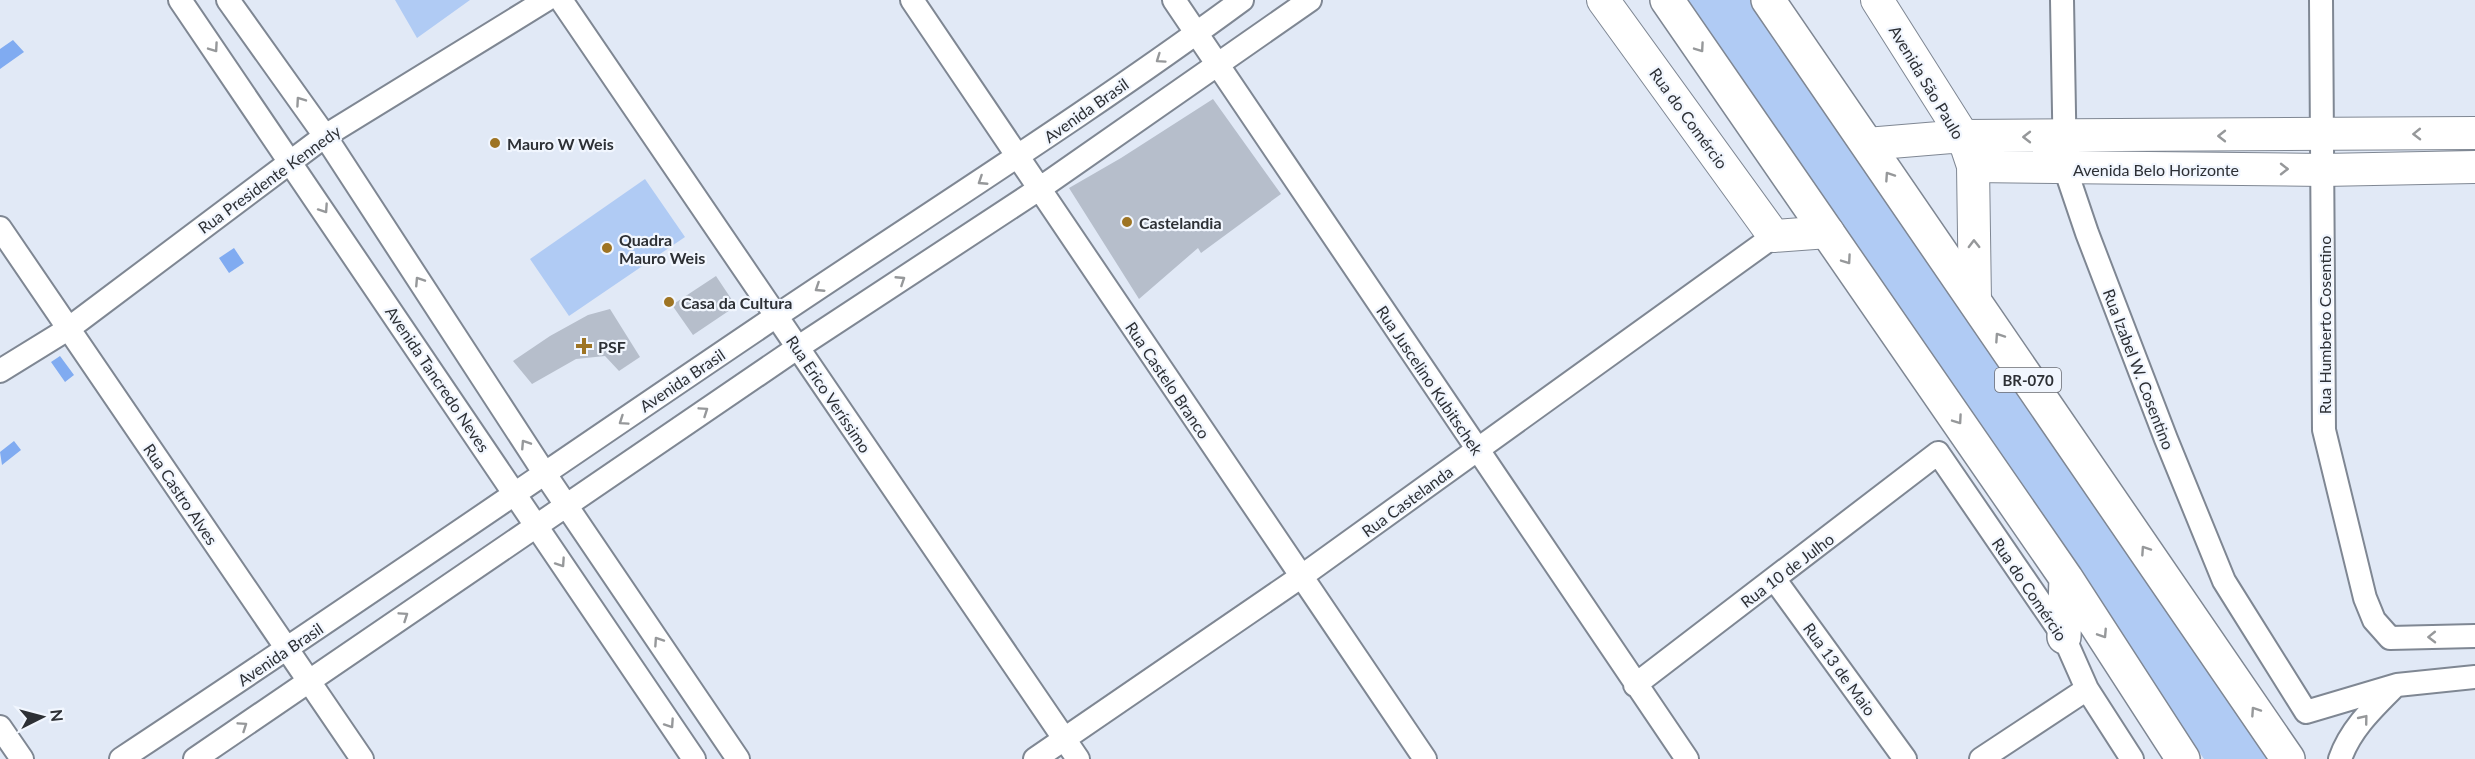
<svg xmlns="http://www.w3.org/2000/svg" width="2475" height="759" viewBox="0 0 2475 759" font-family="Lato,sans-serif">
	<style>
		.green { fill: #b0cbf4 }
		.water { fill: #80abf1 }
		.building { fill: #b6becb }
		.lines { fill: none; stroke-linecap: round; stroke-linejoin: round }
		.street-casing { stroke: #7f8793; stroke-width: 26 }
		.secondary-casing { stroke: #7f8793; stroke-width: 34 }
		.highway-casing { stroke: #7f8793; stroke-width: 36 }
		.street { stroke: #fff; stroke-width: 22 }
		.secondary { stroke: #fff; stroke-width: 32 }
		.highway { stroke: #fff; stroke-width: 33 }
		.oneway { stroke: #96989a }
		.poi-dot { fill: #9e7423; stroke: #f1f6fe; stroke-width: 2 }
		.labels { text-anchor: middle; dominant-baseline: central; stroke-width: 4.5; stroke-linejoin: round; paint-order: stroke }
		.shield { fill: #f1f6fe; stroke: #686b71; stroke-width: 1.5 }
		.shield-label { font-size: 15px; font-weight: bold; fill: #2d3035 }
		.street-label { font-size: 16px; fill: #2d3035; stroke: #f1f6fe }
		.poi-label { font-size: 16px; font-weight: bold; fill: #2d3035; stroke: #f1f6fe; text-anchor: start }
	</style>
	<rect width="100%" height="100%" fill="#e1e9f6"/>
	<!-- green -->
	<path class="green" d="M395,0H470L417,38Z
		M1685,0H1755L2270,759H2204L1815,186Z
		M645,179L685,237L569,316L530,259Z"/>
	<!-- water -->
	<path class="water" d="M13,40L24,52L0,69V49Z
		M234,248L244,263L229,273L219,258Z
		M60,356L74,375L65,382L51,362Z
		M14,441L21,450L2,465L0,452Z"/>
	<!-- building -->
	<path class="building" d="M1213,99L1281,194L1201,253L1198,248L1139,299L1069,188L1121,158Z
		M716,276L736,306L693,335L672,305Z
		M610,309L640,357L619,371L605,356L576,359L532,384L513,361L550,336L588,315Z"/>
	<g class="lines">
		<!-- street casing -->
		<g class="street-casing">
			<path id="street" d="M180,0L694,759
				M228,0L325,136L545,474L738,759
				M561,0L1078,759
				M912,0L1425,759
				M1174,0L1687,759
				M2062,0L2065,168L2087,233L2166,439L2224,581L2306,712L2397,685L2475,677
				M2321,0L2324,430L2365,598L2374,620L2390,638L2475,636
				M0,228L362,759
				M0,371L68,329L325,136L546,0
				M1775,580L1905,759
				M1635,685L1938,453L2064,637L2087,689L2132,759
				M0,727L22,759
				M121,759C341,614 557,464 775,317C931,212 1090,112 1242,0
				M195,759L797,348L1039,189L1310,0
				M1035,759L1302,576L1774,236
				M1981,759L2087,689
				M2340,759C2350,730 2372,709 2393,688"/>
		</g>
		<!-- secondary casing -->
		<g class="secondary-casing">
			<path id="secondary" d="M1603,0L1774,236L1828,232
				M1877,0L1963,136L1973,166L1975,302
				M1867,144L1963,136L2475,133
				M1973,166L2323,170L2475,167"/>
		</g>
		<!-- highway casing -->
		<g class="highway-casing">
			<path id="highway" d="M1667,0L2066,578L2183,759
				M1768,0L2288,759
				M2064,637L2066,578"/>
		</g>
		<!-- street -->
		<use href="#street" class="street"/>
		<!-- secondary -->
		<use href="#secondary" class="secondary"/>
		<!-- highway -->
		<use href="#highway" class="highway"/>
	</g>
	<!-- one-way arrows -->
	<defs><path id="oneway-chevron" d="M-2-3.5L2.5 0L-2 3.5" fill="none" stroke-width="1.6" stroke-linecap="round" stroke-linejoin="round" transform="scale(1.5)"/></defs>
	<g class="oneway">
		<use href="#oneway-chevron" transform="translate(214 48) rotate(55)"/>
		<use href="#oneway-chevron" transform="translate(1700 48) rotate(55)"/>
		<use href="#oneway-chevron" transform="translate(1160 59) rotate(145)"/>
		<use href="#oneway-chevron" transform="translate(300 101) rotate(-125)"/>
		<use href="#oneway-chevron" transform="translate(2417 134) rotate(179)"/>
		<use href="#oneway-chevron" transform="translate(2222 136) rotate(180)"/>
		<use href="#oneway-chevron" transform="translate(2027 137) rotate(-180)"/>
		<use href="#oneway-chevron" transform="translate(2284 169)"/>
		<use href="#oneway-chevron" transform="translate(1889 176) rotate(-124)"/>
		<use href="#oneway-chevron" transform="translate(982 181) rotate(147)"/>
		<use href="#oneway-chevron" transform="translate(324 209) rotate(56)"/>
		<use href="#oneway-chevron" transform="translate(1974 244) rotate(-91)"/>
		<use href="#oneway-chevron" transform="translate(1847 260) rotate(55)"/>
		<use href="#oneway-chevron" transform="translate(901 280) rotate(-33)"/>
		<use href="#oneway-chevron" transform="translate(419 281) rotate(-123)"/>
		<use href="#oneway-chevron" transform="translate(819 288) rotate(147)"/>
		<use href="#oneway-chevron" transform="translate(1999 337) rotate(-124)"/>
		<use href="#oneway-chevron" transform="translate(704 411) rotate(-34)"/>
		<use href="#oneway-chevron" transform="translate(1958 420) rotate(55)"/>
		<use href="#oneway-chevron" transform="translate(623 421) rotate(146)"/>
		<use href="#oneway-chevron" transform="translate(525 444) rotate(-123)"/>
		<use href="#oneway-chevron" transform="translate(2145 550) rotate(-124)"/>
		<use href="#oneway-chevron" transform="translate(561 563) rotate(56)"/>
		<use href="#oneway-chevron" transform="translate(404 616) rotate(-34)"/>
		<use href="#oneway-chevron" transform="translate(2103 634) rotate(57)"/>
		<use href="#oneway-chevron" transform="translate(2432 637) rotate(179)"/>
		<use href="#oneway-chevron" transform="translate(658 641) rotate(-124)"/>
		<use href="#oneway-chevron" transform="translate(2255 711) rotate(-124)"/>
		<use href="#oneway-chevron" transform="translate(2364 719) rotate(-51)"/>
		<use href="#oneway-chevron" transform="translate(670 724) rotate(56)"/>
		<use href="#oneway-chevron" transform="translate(243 726) rotate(-34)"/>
	</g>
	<!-- markers -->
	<g class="poi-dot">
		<circle cx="495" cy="143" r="6"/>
		<circle cx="1127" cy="222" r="6"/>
		<circle cx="607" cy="248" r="6"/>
		<circle cx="669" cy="302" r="6"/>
		<path d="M581 337h6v6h6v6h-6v6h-6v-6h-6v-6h6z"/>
	</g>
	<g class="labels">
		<!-- shield labels -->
		<rect class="shield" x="1995" y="368" width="66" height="24" rx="4.5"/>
		<g class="shield-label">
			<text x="2028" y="380">BR-070</text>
		</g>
		<!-- street labels -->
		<g class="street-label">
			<text transform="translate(1927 82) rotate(59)">Avenida São Paulo</text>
			<text transform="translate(1086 110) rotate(-35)">Avenida Brasil</text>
			<text transform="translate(1689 118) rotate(54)">Rua do Comércio</text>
			<text x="2156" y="169">Avenida Belo Horizonte</text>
			<text transform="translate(269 179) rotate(-36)">Rua Presidente Kennedy</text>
			<text transform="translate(2324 325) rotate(-90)">Rua Humberto Cosentino</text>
			<text transform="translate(2139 369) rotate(69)">Rua Izabel W. Cosentino</text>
			<text transform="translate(438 379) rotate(56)">Avenida Tancredo Neves</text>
			<text transform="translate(682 380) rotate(-34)">Avenida Brasil</text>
			<text transform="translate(1168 380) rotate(56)">Rua Castelo Branco</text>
			<text transform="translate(1430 380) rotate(56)">Rua Juscelino Kubitschek</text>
			<text transform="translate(829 394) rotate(56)">Rua Erico Veríssimo</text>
			<text transform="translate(181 494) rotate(56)">Rua Castro Alves</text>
			<text transform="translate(1407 501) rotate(-36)">Rua Castelanda</text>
			<text transform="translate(1787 570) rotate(-37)">Rua 10 de Julho</text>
			<text transform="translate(2030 589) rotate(56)">Rua do Comércio</text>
			<text transform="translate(280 654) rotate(-34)">Avenida Brasil</text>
			<text transform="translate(1840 669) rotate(54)">Rua 13 de Maio</text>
		</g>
		<!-- poi labels -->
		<g class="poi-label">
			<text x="507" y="143">Mauro W Weis</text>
			<text x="1139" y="222">Castelandia</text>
			<text x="619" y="239">Quadra<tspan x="619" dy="18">Mauro Weis</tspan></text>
			<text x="681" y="302">Casa da Cultura</text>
			<text x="598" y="346">PSF</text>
		</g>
	</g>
	<!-- north arrow -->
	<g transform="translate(42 717) rotate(84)" stroke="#f1f6fe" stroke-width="4.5" paint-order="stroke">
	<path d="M0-4.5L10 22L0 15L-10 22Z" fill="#2d3035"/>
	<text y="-9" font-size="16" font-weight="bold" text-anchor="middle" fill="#2d3035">N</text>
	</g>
</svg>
